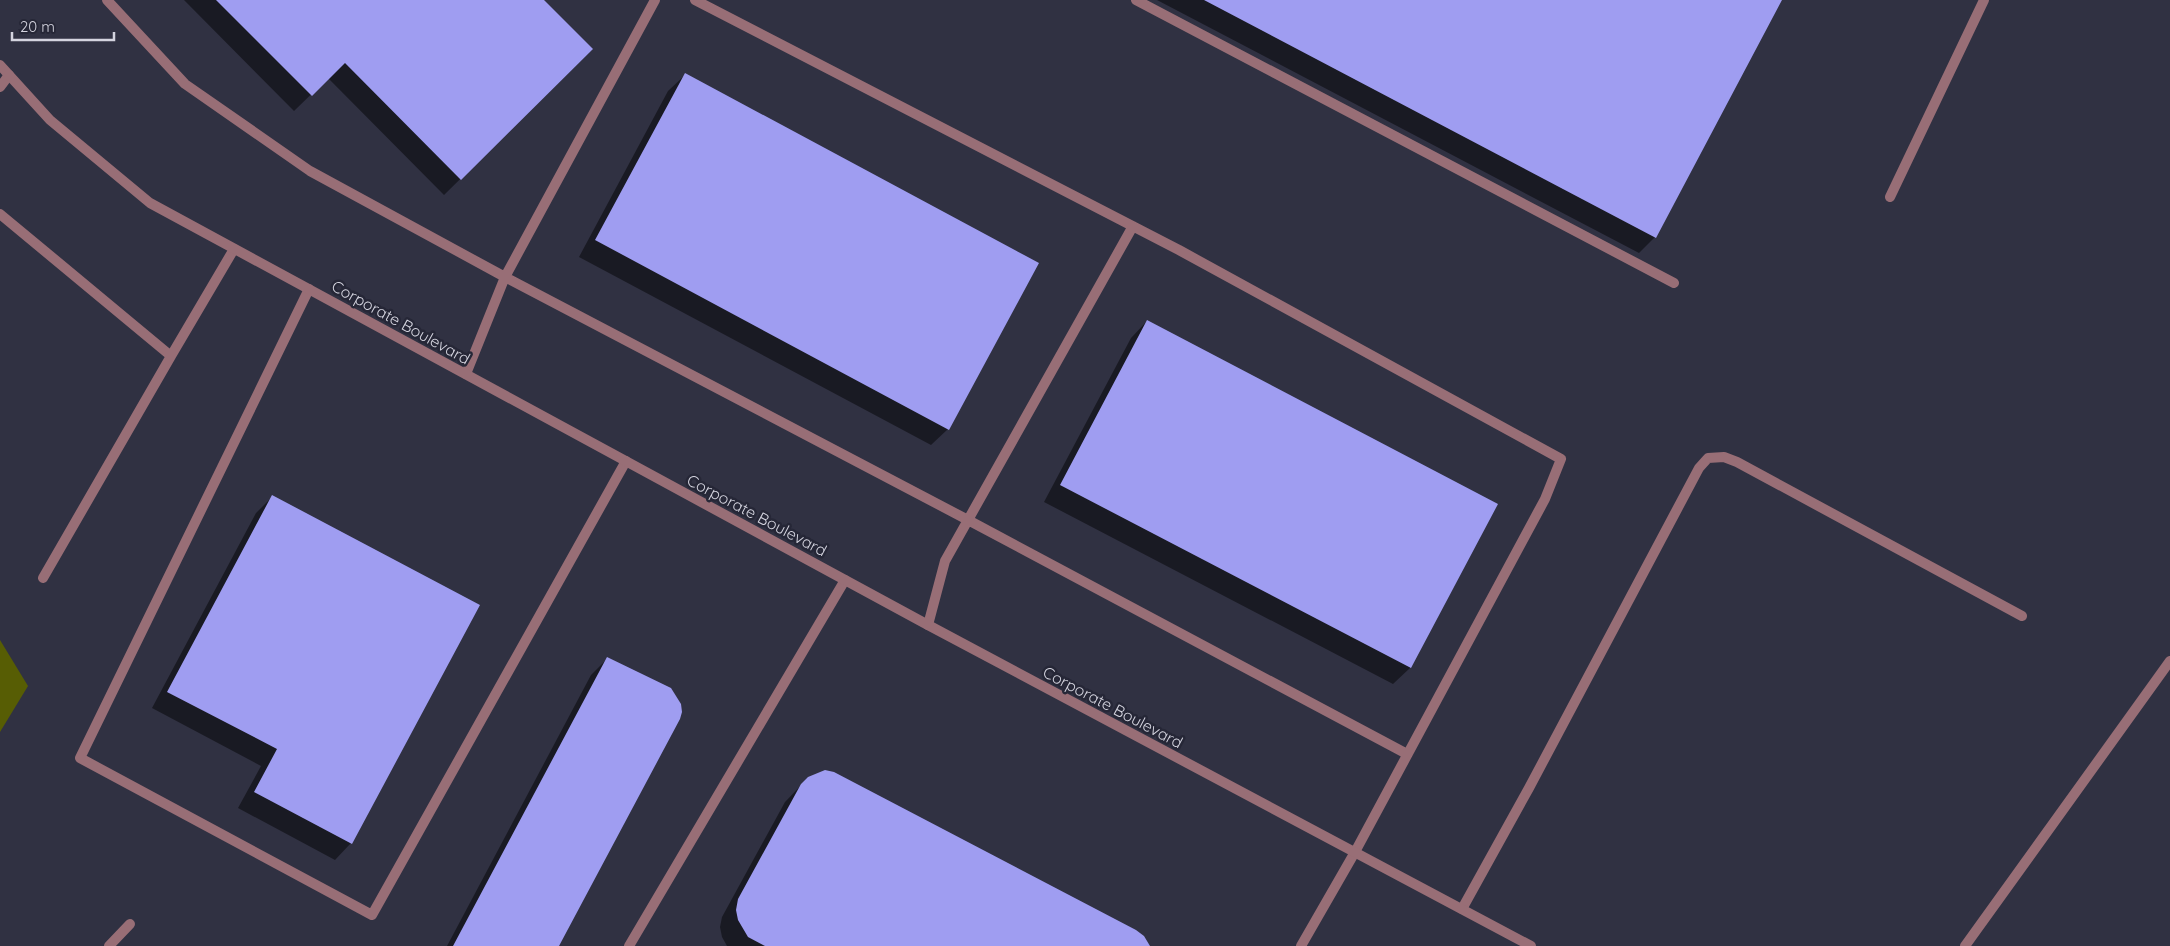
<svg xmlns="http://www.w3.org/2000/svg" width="2170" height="946" viewBox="0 0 2170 946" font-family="Quicksand,sans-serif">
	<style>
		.green { fill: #575d04 }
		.shadow { fill: #0007 }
		.building { fill: #9f9df1 }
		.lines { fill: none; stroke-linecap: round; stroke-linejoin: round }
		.lane { stroke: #986e76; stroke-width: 10 }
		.street { stroke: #986e76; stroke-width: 10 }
		.labels { text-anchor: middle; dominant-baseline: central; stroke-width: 5; stroke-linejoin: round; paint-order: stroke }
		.street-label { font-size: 16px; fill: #d4d4df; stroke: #262737 }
	</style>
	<rect width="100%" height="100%" fill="#303142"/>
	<!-- green -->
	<path class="green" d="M0,640L28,686L0,732Z"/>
	<!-- shadow -->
	<path class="shadow" d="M184,0H543L592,49L444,195L328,78L294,111Z
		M1157,0H1781L1655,237L1639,253Z
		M685,75L948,429L931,445L579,257L668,91Z
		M1147,321L1496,504L1410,668L1393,684L1044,502L1131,338Z
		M273,496L351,843L335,860L238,808L261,766L152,708L256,513Z
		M607,659L558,946H447L591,675Z
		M808,778L1148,946H727L722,937L720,927L722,917L785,802Z"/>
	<!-- building -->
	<path class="building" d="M216,0H544L593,49L461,180L345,63L312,96Z
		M1204,0H1782L1656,238Z
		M685,73L1039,263L949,430L595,240Z
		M1147,320L1498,504L1411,668L1060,485Z
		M272,495L480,605L352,844L254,792L277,749L167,692Z
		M607,657L671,688L681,704L682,712L680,719L559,946H453Z
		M825,770L834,772L1136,930L1144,936L1150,946H765L748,937L738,920L736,910L738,899L801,784L808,777Z"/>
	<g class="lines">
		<!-- lane -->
		<path class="lane" d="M107,0L185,84L310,171L505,277L466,374
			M655,0L505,277L968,520L1407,754
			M695,0L1179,250L1561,459L1545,499L1355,852L1301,946
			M1136,0L1674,283
			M0,87L9,75
			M1890,197L1984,0
			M0,214L171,356L43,578
			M309,289L80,758L372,915L626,461
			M171,356L234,249
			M928,625L945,561L1133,226
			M1462,909L1529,788L1699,468L1708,458L1724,457L1737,462L2022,616
			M629,946L845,580
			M1965,946L2170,661"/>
		<!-- street -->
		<path class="street" d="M0,65L50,120L150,203L928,625L1531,946
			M109,946L130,924"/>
	</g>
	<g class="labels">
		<!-- street labels -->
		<g class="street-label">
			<text transform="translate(401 322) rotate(29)">Corporate Boulevard</text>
			<text transform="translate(757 515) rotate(28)">Corporate Boulevard</text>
			<text transform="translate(1113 707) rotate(28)">Corporate Boulevard</text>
		</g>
	</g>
	<!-- scale -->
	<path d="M12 32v8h102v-8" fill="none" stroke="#d4d4df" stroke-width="2.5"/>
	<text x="20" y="32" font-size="15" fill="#d4d4df" stroke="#262737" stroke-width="4" paint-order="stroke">20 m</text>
</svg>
